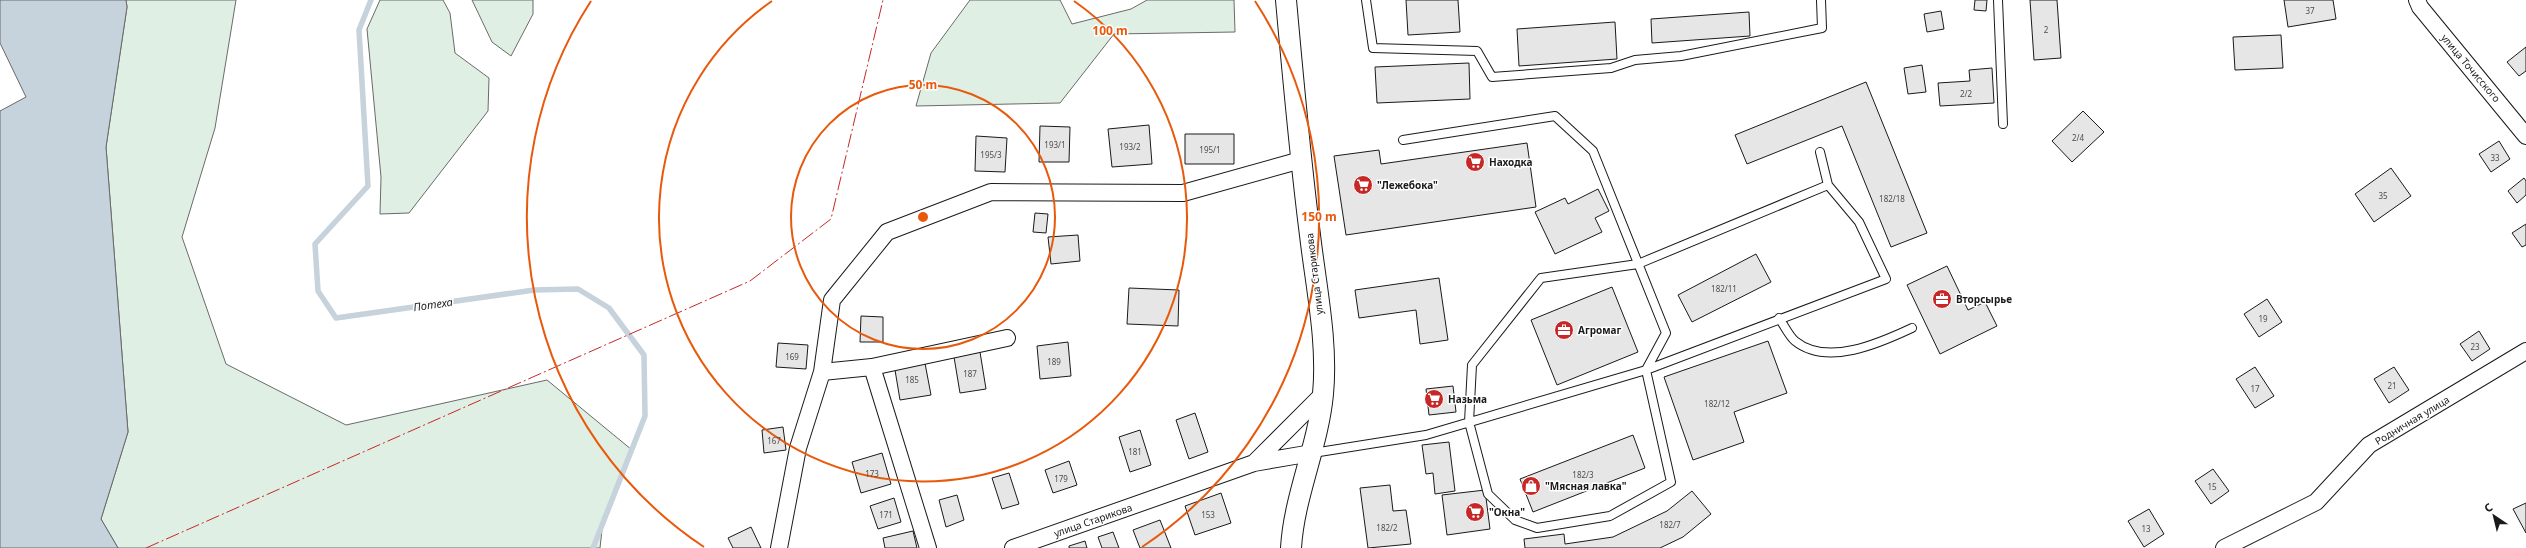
<svg xmlns="http://www.w3.org/2000/svg" width="2526" height="548" viewBox="0 0 2526 548" font-family="'Noto Sans',sans-serif">
	<style>
		.green { fill: #e0efe3; stroke: #6a6a6a }
		.water { fill: #c6d2dc; stroke: #6a6a6a }
		.lines { fill: none; stroke-linecap: round; stroke-linejoin: round }
		.stream { stroke: #c6d2dc; stroke-width: 5.5 }
		.building { fill: #e6e6e6; stroke: #1a1a1a }
		.service-casing { stroke: #1a1a1a; stroke-width: 10 }
		.minor-casing { stroke: #1a1a1a; stroke-width: 18 }
		.tertiary-casing { stroke: #1a1a1a; stroke-width: 22 }
		.service { stroke: #fff; stroke-width: 8 }
		.minor { stroke: #fff; stroke-width: 16 }
		.tertiary { stroke: #fff; stroke-width: 20 }
		.power { stroke: #c62828; stroke-width: 1; stroke-dasharray: 14 3 2 3; stroke-linecap: butt }
		.ring { fill: none; stroke: #e8590c; stroke-width: 2 }
		.labels { text-anchor: middle; dominant-baseline: central; stroke-width: 3; stroke-linejoin: round; paint-order: stroke }
		.number-label { font-size: 8px; fill: #4d4d4d }
		.street-label { font-size: 10px; fill: #1a1a1a; stroke: #fff }
		.poi-label { font-size: 10px; font-weight: bold; fill: #1a1a1a; stroke: #fff; text-anchor: start }
		.water-label { font-size: 11px; font-style: italic; fill: #1a1a1a; stroke: #fff }
		.centre { fill: #e8590c; stroke: #fff; stroke-width: 2 }
		.ring-label { font-size: 12px; text-anchor: middle; font-weight: bold; fill: #e8590c; stroke: #fff; stroke-width: 3; stroke-linejoin: round; paint-order: stroke }
	</style>
	<rect width="100%" height="100%" fill="#fff"/>
	<!-- green -->
	<path class="green" d="M126,0H236L215,128L182,237L226,364L346,425L547,380L632,450L602,530L600,548H118L101,519L128,432L106,147L127,7Z
		M380,0H443L450,13L455,53L489,78L488,111L409,213L380,214L381,177L367,29Z
		M472,0H533V14L511,56L492,42Z
		M970,0H1060L1072,24L1131,9L1147,0H1234L1235,32L1114,34L1060,103L916,106L931,53Z"/>
	<!-- water -->
	<path class="water" d="M0,0H126L127,7L106,147L128,432L101,519L118,548H0V111L26,97L0,43Z"/>
	<g class="lines">
		<!-- stream -->
		<path class="stream" d="M371,0L359,30L368,186L315,244L318,291L336,318L534,290L578,289L609,308L644,355L645,416L593,548"/>
	</g>
	<!-- building -->
	<path class="building" d="M1406,0H1458L1460,32L1408,35Z
		M1975,0H1987L1986,11L1974,10Z
		M2030,0H2057L2061,58L2034,60Z
		M2284,0H2333L2336,19L2288,27Z
		M1941,11L1944,29L1927,32L1924,14Z
		M1749,12L1750,36L1652,43L1651,19Z
		M1615,22L1617,59L1519,66L1517,29Z
		M2281,35L2283,68L2235,70L2233,37Z
		M2526,47V71L2519,76L2507,62Z
		M1469,63L1470,99L1377,103L1375,67Z
		M1922,65L1926,92L1908,94L1904,68Z
		M1992,68L1994,103L1940,106L1938,83L1970,81L1969,70Z
		M1866,82L1927,233L1891,247L1842,126L1747,164L1735,135Z
		M2083,111L2104,132L2072,162L2052,141Z
		M1149,125L1152,164L1112,167L1108,129Z
		M1040,126L1070,127L1069,162H1039Z
		M1185,134H1234V164H1185Z
		M976,136L1007,138L1005,172L975,171Z
		M2499,141L2510,159L2491,172L2479,154Z
		M1527,143L1536,207L1346,235L1334,156L1379,150L1381,164Z
		M2391,168L2411,196L2374,222L2355,194Z
		M2524,178L2526,181V195L2517,203L2508,191Z
		M1598,189L1609,211L1595,218L1602,232L1555,254L1535,212L1565,198L1568,204Z
		M1035,213L1048,214L1046,233L1033,232Z
		M2526,224V245L2522,247L2512,233Z
		M1078,235L1080,261L1051,264L1048,237Z
		M1756,254L1771,282L1692,322L1678,295Z
		M1947,266L1968,310L1985,302L1997,326L1940,354L1907,285Z
		M1439,278L1448,340L1420,344L1416,310L1359,318L1355,290Z
		M1612,287L1638,352L1557,385L1531,320Z
		M1129,288L1179,290L1178,326L1127,324Z
		M2267,299L2282,322L2259,337L2244,314Z
		M861,316L883,317V342H860Z
		M2479,331L2490,349L2472,361L2460,344Z
		M1768,341L1787,393L1734,412L1744,442L1693,460L1664,377Z
		M1068,342L1071,376L1040,379L1037,346Z
		M778,343L808,345L806,369L776,367Z
		M980,352L986,389L960,393L954,357Z
		M924,358L931,395L900,400L894,364Z
		M2255,367L2274,396L2255,408L2236,379Z
		M2394,367L2409,390L2389,403L2374,379Z
		M1453,386L1456,412L1429,415L1426,389Z
		M1195,413L1208,452L1189,459L1176,420Z
		M783,427L786,450L764,453L762,430Z
		M1140,430L1151,465L1130,472L1119,437Z
		M1633,435L1645,468L1533,512L1520,479Z
		M1449,442L1455,491L1435,494L1433,473L1426,474L1422,445Z
		M882,453L891,484L861,493L852,462Z
		M1069,461L1077,485L1053,493L1045,470Z
		M2213,469L2229,491L2211,504L2195,481Z
		M1009,473L1019,504L1002,509L992,478Z
		M1390,485L1393,511L1406,510L1411,544L1368,548L1360,488Z
		M1485,490L1490,529L1447,535L1442,495Z
		M1692,491L1711,514L1683,537L1660,548H1525L1524,539L1564,534L1565,544L1613,537L1667,511Z
		M1221,493L1231,523L1195,535L1185,506Z
		M957,495L964,520L946,527L939,500Z
		M894,498L901,522L878,529L870,506Z
		M2526,503V533L2513,509Z
		M2149,509L2164,534L2144,547L2128,521Z
		M1160,520L1171,548H1140L1133,530Z
		M751,527L761,548H733L728,538Z
		M913,531L917,548H885L883,538Z
		M1113,532L1119,548H1102L1098,537Z
		M1085,541L1087,548H1069V546Z"/>
	<g class="lines">
		<!-- service casing -->
		<g class="service-casing">
			<path id="service" d="M1366,0L1373,48L1477,51L1492,77L1611,68L1635,60L1681,56L1822,28L1821,0
				M1998,0L2003,124
				M1820,152L1828,185
				M1779,318C1784,325 1789,336 1795,341C1827,367 1880,343 1912,328
				M1313,453L1426,435L1646,370L1886,279L1859,222L1828,185L1638,264L1541,278L1472,365L1469,422L1488,494L1515,520L1537,528L1610,516L1671,482L1646,370L1666,333L1593,151L1555,116L1403,140"/>
		</g>
		<!-- minor casing -->
		<g class="minor-casing">
			<path id="minor" d="M2417,0L2420,7L2526,136
				M872,367L928,548
				M822,372L872,367L1007,338
				M1254,463L1323,394
				M779,548L798,448L822,372L832,300L887,232L991,192L1183,193L1301,160
				M1013,548L1254,463L1312,453
				M2224,548L2316,502L2369,445L2526,351"/>
		</g>
		<!-- tertiary casing -->
		<g class="tertiary-casing">
			<path id="tertiary" d="M1286,0C1293,78 1300,157 1310,235C1316,287 1328,342 1323,394C1318,447 1294,496 1291,548"/>
		</g>
		<!-- service -->
		<use href="#service" class="service"/>
		<!-- minor -->
		<use href="#minor" class="minor"/>
		<!-- tertiary -->
		<use href="#tertiary" class="tertiary"/>
		<!-- power -->
		<path class="power" d="M146,548L750,281L831,219L883,0"/>
	</g>
	<!-- distance rings -->
	<g class="ring">
		<circle cx="923" cy="217" r="132"/>
		<path d="M1074 1A264 264 0 1 1 772 1"/>
		<path d="M704 547A396 396 0 0 1 591 1M1255 1A396 396 0 0 1 1142 547"/>
	</g>
	<!-- icons -->
	<defs>
		<g id="supermarket-disc" transform="scale(1)"><circle r="9.5" fill="#c62828" stroke="#fff"/><path d="M-6-5.5h2.5l.6 2H6L4.5 2H-2.5L-4.4-4H-6ZM-1.5 3.2a1.3 1.3 0 1 0 .1 0ZM3 3.2a1.3 1.3 0 1 0 .1 0Z" fill="#fff"/></g>
		<g id="office-disc" transform="scale(1)"><circle r="9.5" fill="#c62828" stroke="#fff"/><path d="M-6-3h4V-5.5h4V-3h4V5H-6ZM-1-4.5V-3h2v-1.5ZM-6 0V1H6V0Z" fill="#fff"/></g>
		<g id="shop-disc" transform="scale(1)"><circle r="9.5" fill="#c62828" stroke="#fff"/><path d="M-5-2.5h2.3a2.7 3.5 0 0 1 5.4 0H5L5.5 6h-11ZM-1.5-2.5h3a1.5 2.3 0 0 0-3 0Z" fill="#fff"/></g>
	</defs>
	<g fill-rule="evenodd">
		<use href="#supermarket-disc" x="1475" y="162"/>
		<use href="#supermarket-disc" x="1363" y="185"/>
		<use href="#office-disc" x="1942" y="299"/>
		<use href="#office-disc" x="1564" y="330"/>
		<use href="#supermarket-disc" x="1434" y="399"/>
		<use href="#shop-disc" x="1531" y="486"/>
		<use href="#supermarket-disc" x="1475" y="512"/>
	</g>
	<g class="labels">
		<!-- number labels -->
		<g class="number-label">
			<text x="2310" y="10">37</text>
			<text x="2046" y="29">2</text>
			<text x="1966" y="93">2/2</text>
			<text x="2078" y="137">2/4</text>
			<text x="1055" y="144">193/1</text>
			<text x="1130" y="146">193/2</text>
			<text x="1210" y="149">195/1</text>
			<text x="991" y="154">195/3</text>
			<text x="2495" y="157">33</text>
			<text x="2383" y="195">35</text>
			<text x="1892" y="198">182/18</text>
			<text x="1724" y="288">182/11</text>
			<text x="2263" y="318">19</text>
			<text x="2475" y="346">23</text>
			<text x="792" y="356">169</text>
			<text x="1054" y="361">189</text>
			<text x="970" y="373">187</text>
			<text x="912" y="379">185</text>
			<text x="2392" y="385">21</text>
			<text x="2255" y="388">17</text>
			<text x="1717" y="403">182/12</text>
			<text x="774" y="440">167</text>
			<text x="1135" y="451">181</text>
			<text x="872" y="473">173</text>
			<text x="1583" y="474">182/3</text>
			<text x="1061" y="478">179</text>
			<text x="2212" y="486">15</text>
			<text x="886" y="514">171</text>
			<text x="1208" y="514">153</text>
			<text x="1670" y="524">182/7</text>
			<text x="1387" y="527">182/2</text>
			<text x="2146" y="528">13</text>
		</g>
		<!-- street labels -->
		<g class="street-label">
			<text transform="translate(2471 68) rotate(50)">улица Точисского</text>
			<text transform="translate(1314 274) rotate(-97)">улица Старикова</text>
			<text transform="translate(2412 420) rotate(-31)">Родничная улица</text>
			<text transform="translate(1093 520) rotate(-19)">улица Старикова</text>
		</g>
		<!-- poi labels -->
		<g class="poi-label">
			<text x="1489" y="162">Находка</text>
			<text x="1377" y="185">"Лежебока"</text>
			<text x="1956" y="299">Вторсырье</text>
			<text x="1578" y="330">Агромаг</text>
			<text x="1448" y="399">Назьма</text>
			<text x="1545" y="486">"Мясная лавка"</text>
			<text x="1489" y="512">"Окна"</text>
		</g>
		<!-- water labels -->
		<g class="water-label">
			<text transform="translate(433 304) rotate(-8)">Потеха</text>
		</g>
	</g>
	<circle cx="923" cy="217" r="6" class="centre"/>
	<g class="ring-label">
		<text x="1110" y="35">100 m</text>
		<text x="923" y="89">50 m</text>
		<text x="1319" y="221">150 m</text>
	</g>
	<!-- north arrow -->
	<g transform="translate(2494 516) rotate(325)" stroke="#ffffff" stroke-width="3" paint-order="stroke">
	<path d="M0-3L7 15L0 10L-7 15Z" fill="#1a1a1a"/>
	<text y="-6" font-size="11" font-weight="bold" text-anchor="middle" fill="#1a1a1a">С</text>
	</g>
</svg>
